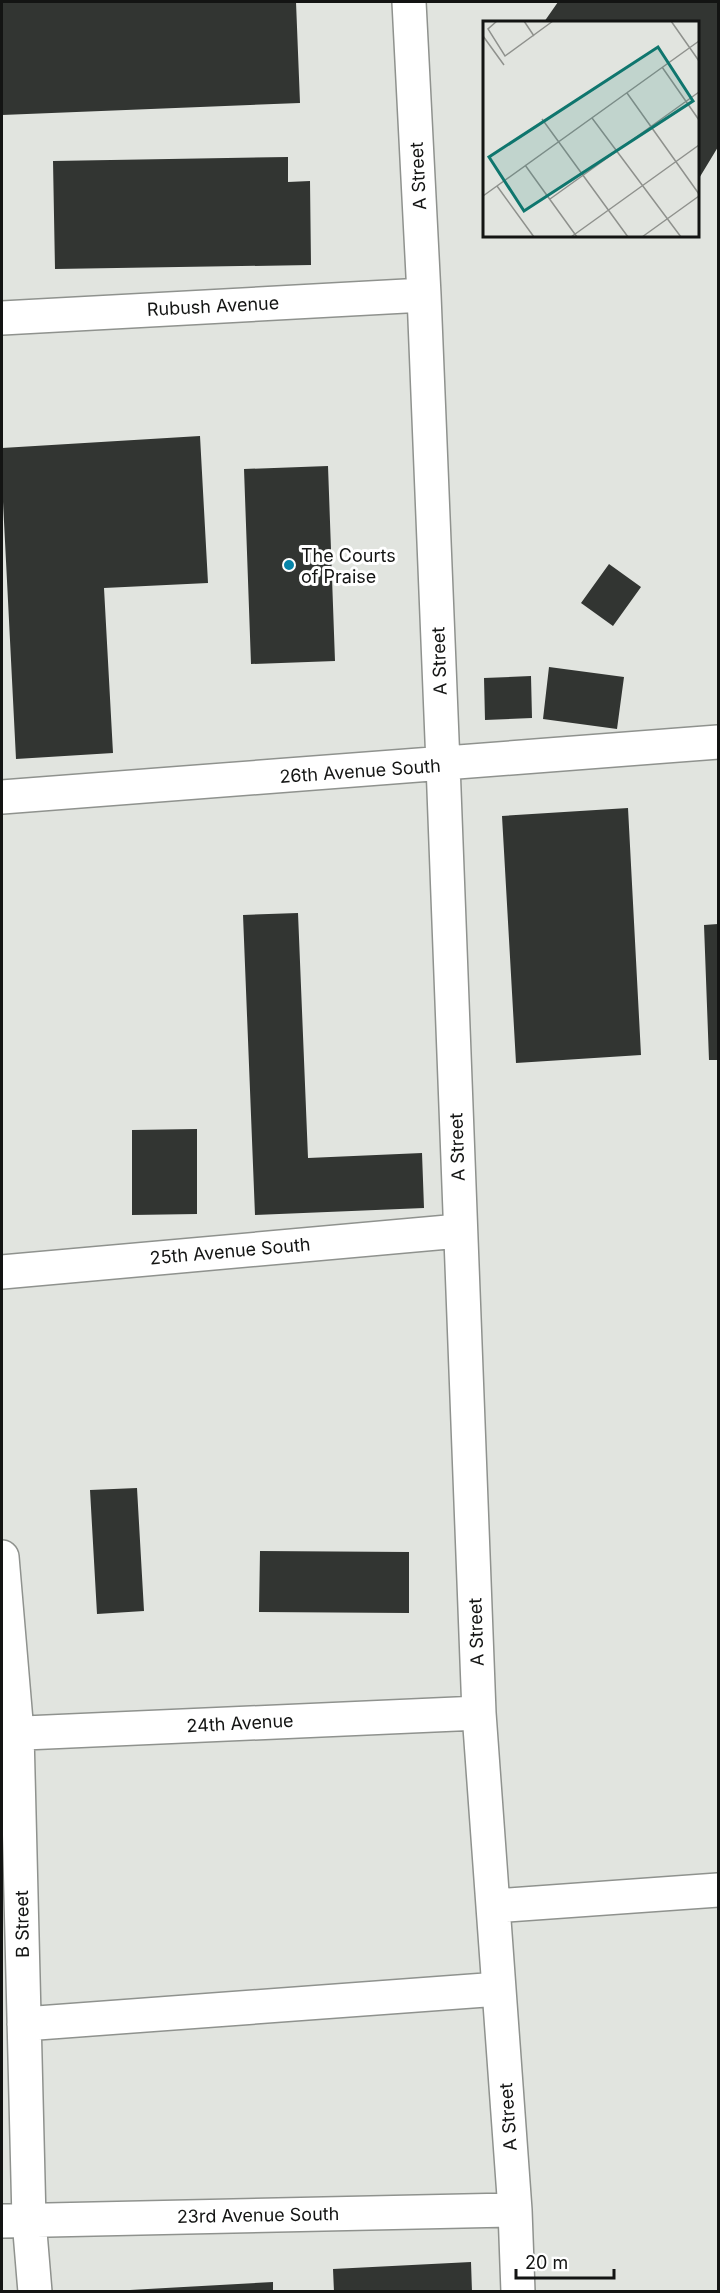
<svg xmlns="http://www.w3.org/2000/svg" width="720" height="2293" viewBox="0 0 720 2293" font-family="Inter,sans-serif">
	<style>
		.building { fill: #323532 }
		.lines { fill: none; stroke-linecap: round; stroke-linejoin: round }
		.minor-casing { stroke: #8f928e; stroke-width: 36 }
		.minor { stroke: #fff; stroke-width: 33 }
		.poi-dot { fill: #0784a8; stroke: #fff; stroke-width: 2 }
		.labels { text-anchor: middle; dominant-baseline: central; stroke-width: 6; stroke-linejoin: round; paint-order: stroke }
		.street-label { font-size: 18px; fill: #131413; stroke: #fff }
		.poi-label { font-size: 18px; fill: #131413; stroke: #fff; text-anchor: start }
		.inset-road { fill: none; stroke: #8f918d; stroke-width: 1.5 }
		.view { fill: #0f766e; fill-opacity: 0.15; stroke: #0f766e; stroke-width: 3 }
		.inset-edge { fill: none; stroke: #131413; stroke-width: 3 }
	</style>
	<rect width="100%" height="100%" fill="#e1e4df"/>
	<!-- building -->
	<path class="building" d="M2,2H296L300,103L2,115Z
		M558,2H718V147L698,180V22H544Z
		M288,157V182L310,181L311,265L55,269L53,161Z
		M200,436L208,583L104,588L113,753L16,759L2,482V448Z
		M328,466L335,661L251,664L244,469Z
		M609,564L641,587L613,626L581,603Z
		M549,667L624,677L617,729L543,719Z
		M531,676L532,718L485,720L484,678Z
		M628,808L641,1055L516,1063L502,816Z
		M298,913L308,1158L422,1153L424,1208L255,1215L243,915Z
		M718,924V1060H709L704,925Z
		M197,1129V1214L132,1215V1130Z
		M137,1488L144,1611L97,1614L90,1490Z
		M260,1551L409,1552V1613L259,1612Z
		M471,2262L472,2292H334L333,2269Z
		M273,2282V2292H130V2290Z"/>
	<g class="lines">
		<!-- minor casing -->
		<g class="minor-casing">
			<path id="minor" d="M409,2L424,295L443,764L479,1713L515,2210L518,2292
				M2,318L424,295
				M2,797L718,742
				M2,1272L459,1231
				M2,1557L17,1733L29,2220L35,2292
				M2,1734L479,1713
				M493,1906L718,1890
				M24,2024L499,1989
				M2,2221L515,2210"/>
		</g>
		<!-- minor -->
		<use href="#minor" class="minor"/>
	</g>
	<!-- markers -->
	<circle class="poi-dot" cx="289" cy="565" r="6"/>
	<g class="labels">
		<!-- street labels -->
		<g class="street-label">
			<text transform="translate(418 176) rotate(-93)">A Street</text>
			<text transform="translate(213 306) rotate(-3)">Rubush Avenue</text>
			<text transform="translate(439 661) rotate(-92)">A Street</text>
			<text transform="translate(360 771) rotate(-4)">26th Avenue South</text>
			<text transform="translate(457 1147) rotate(-92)">A Street</text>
			<text transform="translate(230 1251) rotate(-5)">25th Avenue South</text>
			<text transform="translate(476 1632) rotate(-92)">A Street</text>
			<text transform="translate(240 1723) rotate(-3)">24th Avenue</text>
			<text transform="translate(22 1924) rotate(-91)">B Street</text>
			<text transform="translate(508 2117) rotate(-94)">A Street</text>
			<text transform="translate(258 2215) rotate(-1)">23rd Avenue South</text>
		</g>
		<!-- poi labels -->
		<g class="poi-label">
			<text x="301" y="555">The Courts<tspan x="301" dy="21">of Praise</tspan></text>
		</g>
	</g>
	<!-- overview -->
	<g transform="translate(483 21)">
		<rect width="216" height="216" fill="#e1e4df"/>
		<path class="inset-road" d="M14,0L5,8L22,35L70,0M41,0L51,15M188,0L216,40M0,15L21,44M179,46L216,99M144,72L216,173M109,97L198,216M59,98L145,216M42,144L94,216M14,165L51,216M0,175L216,20M67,178L216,71M88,216L216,124M159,216L216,175"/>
		<path class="view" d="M175,26L210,80L41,190L6,136Z"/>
		<rect width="216" height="216" class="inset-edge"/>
	</g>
	<!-- border -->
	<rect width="720" height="2293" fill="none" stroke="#131413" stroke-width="6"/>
	<!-- scale -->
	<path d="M516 2269v9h98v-9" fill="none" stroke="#131413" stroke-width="3"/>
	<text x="525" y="2269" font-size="18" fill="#131413" stroke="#ffffff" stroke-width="4.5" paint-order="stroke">20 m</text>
</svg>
